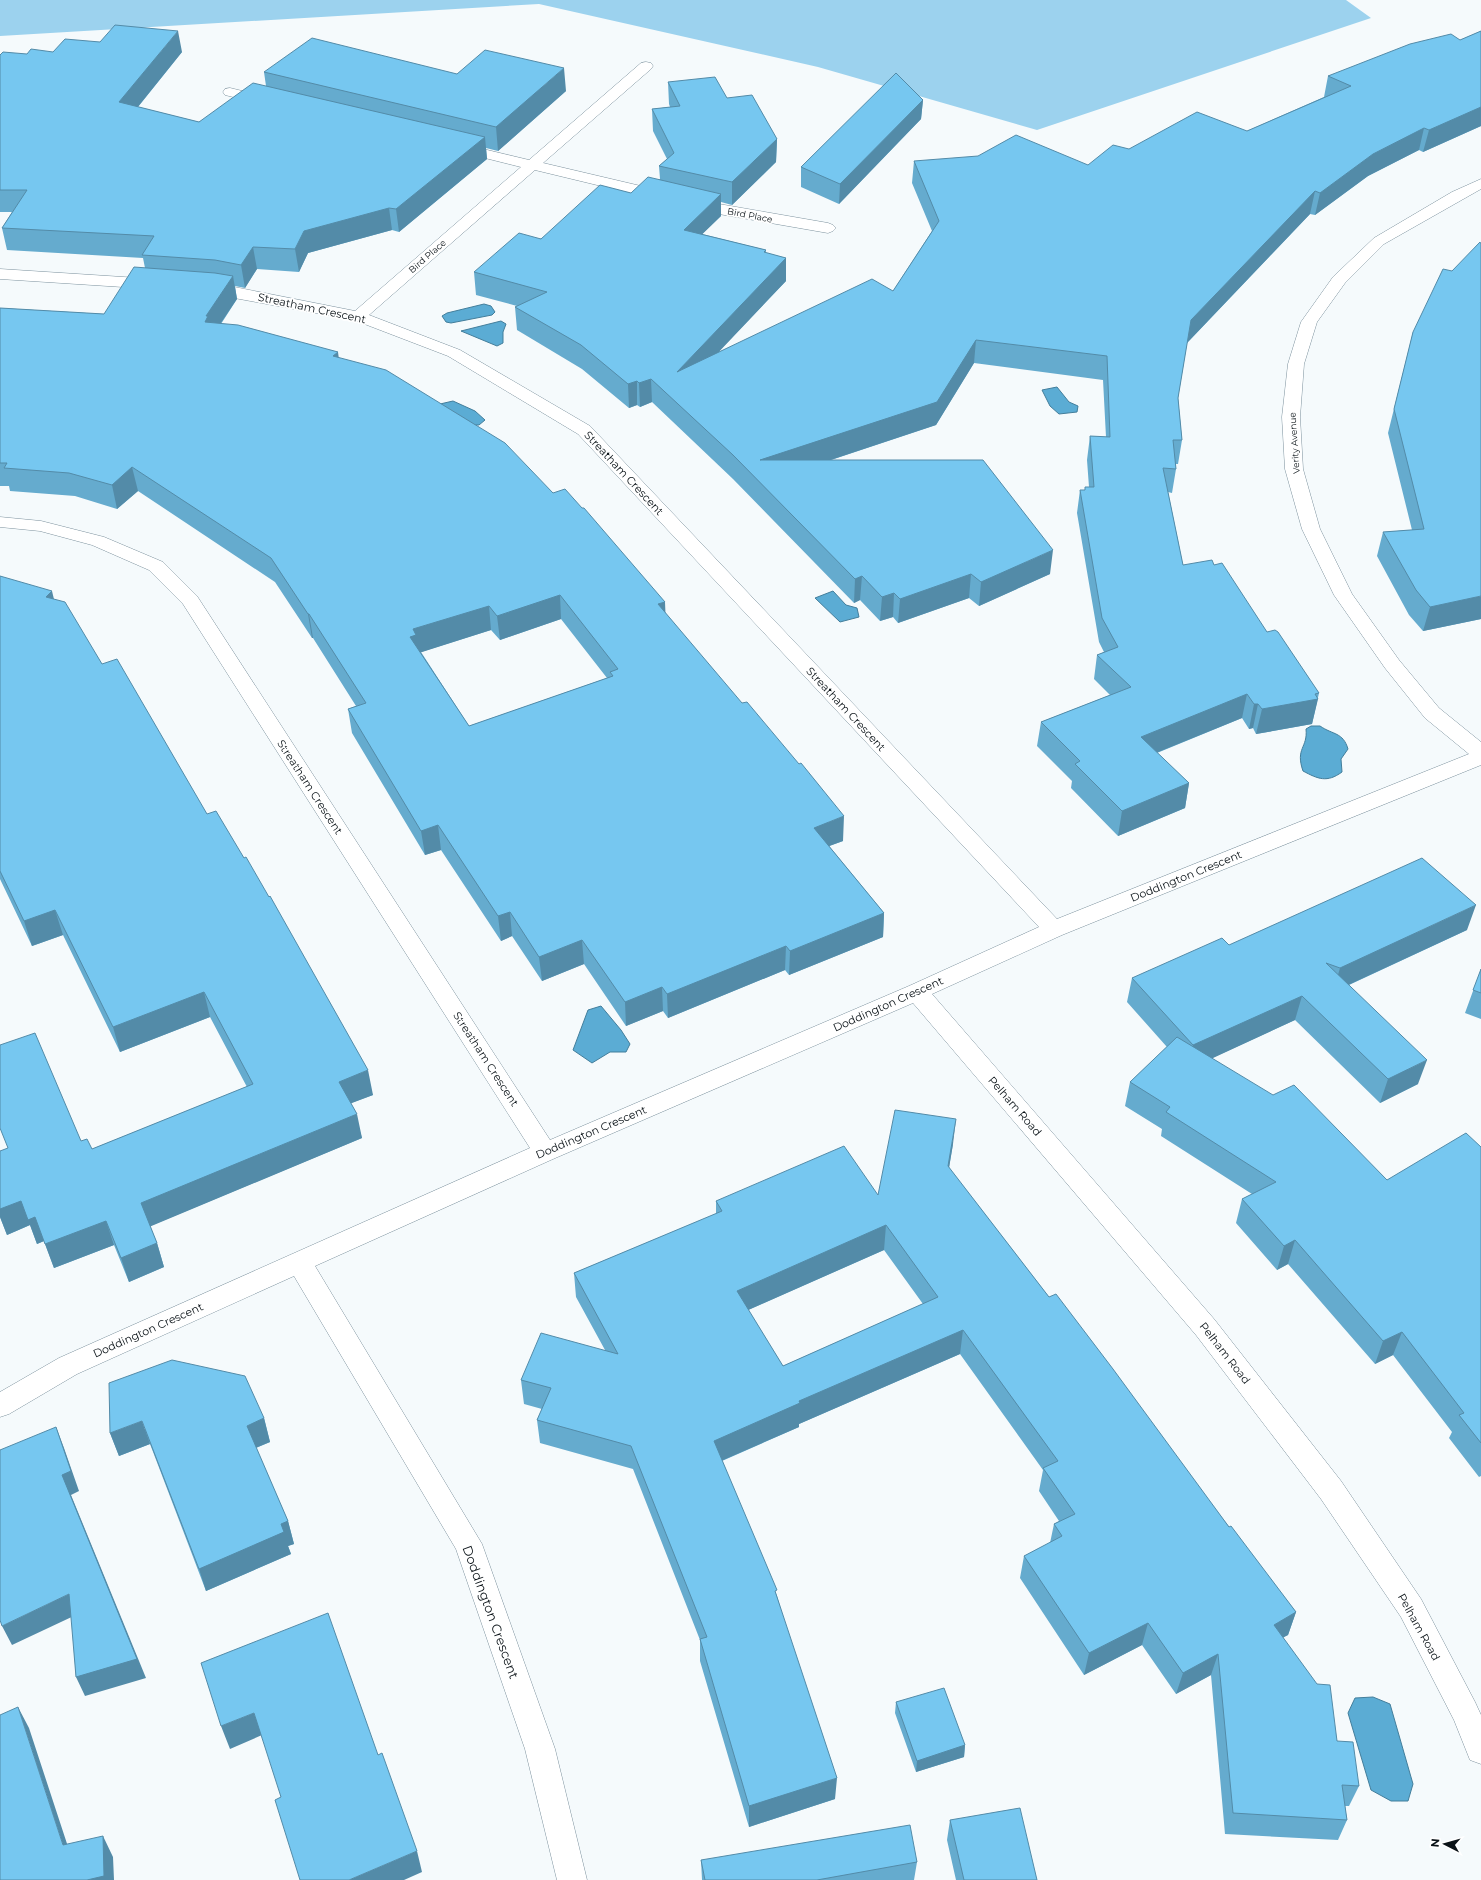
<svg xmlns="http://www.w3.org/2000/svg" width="1481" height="1880" viewBox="0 0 1481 1880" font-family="Montserrat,sans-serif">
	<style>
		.green { fill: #9cd2ee }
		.water { fill: #5bacd4; stroke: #437e9b }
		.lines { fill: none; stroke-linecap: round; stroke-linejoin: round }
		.minor-casing { stroke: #7d929e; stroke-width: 1 }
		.minor { fill: #fff; fill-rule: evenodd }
		.wall { fill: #65abce; fill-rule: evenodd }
		.shaded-wall { fill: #538ba8 }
		.building { fill: #76c7f0; stroke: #538ba8; fill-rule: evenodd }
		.labels { text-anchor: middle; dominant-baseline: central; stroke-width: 3.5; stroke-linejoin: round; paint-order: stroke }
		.far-street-label { font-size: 9px; fill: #0a1217; stroke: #fff }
		.street-label { font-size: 11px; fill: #0a1217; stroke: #fff }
		.near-street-label { font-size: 13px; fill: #0a1217; stroke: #fff }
	</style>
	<rect width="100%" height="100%" fill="#f5fafc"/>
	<!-- green -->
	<path class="green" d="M0,0H1346L1371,18L1037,130L818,67L539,4L0,36Z"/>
	<!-- water -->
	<path class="water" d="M484,304L491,306L495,312L492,315L451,323L446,322L442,316L447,313Z
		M501,321L506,324L503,332V343L497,346L461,331Z
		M1057,387L1069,402L1078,406L1077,412L1059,414L1050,406L1042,390Z
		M453,401L475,411L485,420L479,425H469L440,404Z
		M833,591L846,605L857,608L859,617L840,622L815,598Z
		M1311,726H1320C1333,735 1343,732 1348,749L1341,759L1342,772C1327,783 1318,779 1303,771C1295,748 1308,748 1306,729Z
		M601,1006L621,1030L630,1044L626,1052H610L592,1063L573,1050L588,1010Z
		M1373,1697L1390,1704L1413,1784L1408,1801H1391L1371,1790L1348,1713L1355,1698Z"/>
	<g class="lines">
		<!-- minor casing -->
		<g class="minor-casing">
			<path id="minor" d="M646,62L651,63L653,66L651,69L543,163L713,203L828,223L833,225L836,228L833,231L828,233L713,213L535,170L369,315L460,350L590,426L1057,919L1469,754L1425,718L1385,668L1334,595L1302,529L1285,469L1282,417L1288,364L1301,322L1333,277L1374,238L1452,192L1481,179V189L1384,244L1345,283L1317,322L1304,364L1300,417L1303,469L1320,529L1352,594L1399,660L1439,708L1481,742V765L1062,935L932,994L1214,1319L1341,1481L1421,1599L1475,1702L1481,1715V1764L1470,1760L1454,1720L1401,1617L1321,1499L1196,1335L913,1003L553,1159L315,1266L482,1544L555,1749L587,1880H557L525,1749L456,1549L294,1276L77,1374L9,1414L0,1417V1392L59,1358L530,1148L183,604L149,570L92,545L40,531L0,527V517L41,521L104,537L163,562L197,596L550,1140L909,986L1039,927L578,434L448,356L354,320L207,293L201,291L199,288L201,285L219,284L355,311L521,167L453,150L451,147L453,144L458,143L529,160L641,63Z
				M230,88L271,98L273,101L271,104L266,105L225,95L223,92L225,89Z
				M0,269L154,279L160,281L162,284L160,287L154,289L0,279Z"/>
		</g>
		<!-- minor -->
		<use href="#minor" class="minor"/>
	</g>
	<!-- wall -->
	<path class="wall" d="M1481,31V126L1423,152L1419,150L1368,176L1315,215L1310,214L1187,343L1178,398L1182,440L1178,464H1176V469L1172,493L1168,492L1183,565H1214L1267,632L1319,693L1312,724L1256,734L1253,728L1249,729L1242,718L1157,753L1189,783L1185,808L1118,836L1071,788L1072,781L1037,746L1041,722L1110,695L1094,679L1097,655L1104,652L1099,642L1077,513L1080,490H1085L1089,487L1087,460L1090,436L1106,437L1103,380L974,363L936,425L831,460L1050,574L979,606L969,598L898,623L893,617L880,621L860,600L854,603L733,479L652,402L640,407L637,405L629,408L582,369L517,330L515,307L517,306L476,295L474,272L631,193L660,179L659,166L667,159L653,131L652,109L670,107L669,104L668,82L727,98L777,139L776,162L732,205L721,202V216L702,234L766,250V253L786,258V281L718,352L893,291L932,231L912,183L914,161L1088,165L1129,149L1247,131L1324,97L1328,76L1460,40Z
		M53,52H182L138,107L199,122L266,86L264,72L457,74L566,91L498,151L486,148L487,159L399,232L392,230L308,253L299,272L257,269L245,288L235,286L237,299L221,324L338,352V357L553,493L665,602V613L843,841L829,846L884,913L883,937L789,975L785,970L668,1018L663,1011L626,1026L584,964L542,981L512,936L501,941L441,850L425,855L352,733L348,709L356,706L313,638H312L275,582L138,491L117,509L75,496L10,491L9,486H0V308L104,314L145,268L143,258L7,250L2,228L12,212H0V55L27,54ZM561,619L607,678L469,726L421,652L491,630L500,640Z
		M923,100L921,119L839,204L801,187V167Z
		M1413,332L1481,619L1423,631L1409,615L1377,556L1383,532L1412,530L1388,433Z
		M0,576L54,599L102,664L207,814L373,1095L351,1103L362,1138L150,1226L157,1243L164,1267L129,1282L114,1245L54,1268L44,1241L37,1244L30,1225L7,1235L0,1217V1151L81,1141L92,1149L247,1087L210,1017L120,1052L63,935L32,946L0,879Z
		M1467,930L1349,985L1418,1084L1380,1103L1295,1020L1212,1058L1387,1180L1481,1147V1476L1479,1477L1449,1438L1452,1432L1393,1355L1375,1364L1288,1264L1277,1270L1236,1223L1242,1199L1252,1194L1161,1136L1162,1129L1125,1106L1130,1082L1167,1047L1127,1002L1132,978L1229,945Z
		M1481,969V1019L1465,1013Z
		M953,1144L949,1168L1049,1297L1296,1612L1288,1635L1283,1637L1337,1741L1359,1786L1349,1806H1345L1347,1820L1338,1840L1225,1834L1211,1675L1176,1694L1142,1645L1084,1675L1020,1578L1024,1556L1050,1543L1054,1524L1059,1521L1039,1491L1043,1470L960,1354L799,1424V1427L722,1461L777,1596L835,1799L749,1827L700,1661V1640L633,1469L540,1443L537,1420L542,1409L524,1404L521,1380L605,1350L576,1297L574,1273L716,1214V1201L878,1195ZM884,1250L923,1304L783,1366L748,1310Z
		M264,1418L270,1442L256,1448L288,1521L294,1544L288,1546L291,1554L206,1591L150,1444L119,1456L110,1433Z
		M896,1702L965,1745L964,1757L916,1772L895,1713Z
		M950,1820L1037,1880H956L947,1840Z
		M701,1860L917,1862L914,1880H702Z"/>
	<!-- shaded-wall -->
	<path class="shaded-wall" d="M178,31L182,52L124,124L119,102Z
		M564,68L566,91L498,151L496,127Z
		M923,100L921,119L839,204L840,184Z
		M1481,107V126L1423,152L1429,130Z
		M1424,128L1419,150L1368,176L1315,215L1320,193L1373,154Z
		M485,137L487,159L399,232L396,209Z
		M777,139L776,162L732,205V182Z
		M1315,191L1310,214L1187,343L1191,320Z
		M721,194V216L684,252V230Z
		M389,208L392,230L308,253L299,272L295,249L304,231Z
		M253,247L257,269L245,288L241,265Z
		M786,258V281L678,395L677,372Z
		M233,276L237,299L212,336L205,322L206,316Z
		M976,340L974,363L936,425L761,483L760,460Z
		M338,352L341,375L333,356Z
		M651,379L652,402L640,407L639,383Z
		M637,381V405L629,408L628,384Z
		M132,467L138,491L117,509L112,485Z
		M1053,550L1050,574L979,606L981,582Z
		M971,574L969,598L898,623L900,599Z
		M862,576L860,600L854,603L855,579Z
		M52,591L58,616L46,597Z
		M894,593L893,617L880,621L882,597Z
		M560,595L561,619L500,640L497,616Z
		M1481,596V619L1423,631L1430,607Z
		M665,602L666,626L658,604Z
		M489,606L491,630L419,653L410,637L413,629Z
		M308,614H309L313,638H312Z
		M1247,694L1242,718L1136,761L1141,737Z
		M1318,699L1312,724L1256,734L1262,709Z
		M1254,704H1258L1253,728L1249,729Z
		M1189,783L1185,808L1118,836L1122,811Z
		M844,816L843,841L813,852L814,828Z
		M438,825L441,850L425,855L421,831Z
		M1476,905L1467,930L1333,992L1340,968Z
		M55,910L63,935L32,946L24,921Z
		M510,912L512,936L501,941L498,916Z
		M884,913L883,937L789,975L790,951Z
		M582,940L584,964L542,981L539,957Z
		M786,946L785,970L668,1018L667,994Z
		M662,987L663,1011L626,1026L625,1002Z
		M204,992L210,1017L120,1052L113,1027Z
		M1302,996L1295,1020L1187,1070L1193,1045Z
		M1427,1060L1418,1084L1380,1103L1388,1079Z
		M368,1070L373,1095L344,1106L339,1082Z
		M357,1114L362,1138L149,1227L141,1203Z
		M956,1119L953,1144L945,1191L948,1166Z
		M21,1201L35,1217L44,1241L37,1244L30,1225L7,1235L0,1217V1209Z
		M106,1221L114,1245L54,1268L45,1244Z
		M886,1225L884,1250L737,1315V1291Z
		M1295,1240L1288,1264L1277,1270L1284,1246Z
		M157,1243L164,1267L129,1282L121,1258Z
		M963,1330L960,1354L799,1424V1427L714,1464V1441L799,1401Z
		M1402,1332L1393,1355L1375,1364L1383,1341Z
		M264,1418L270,1442L253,1449L247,1426Z
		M142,1421L150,1444L119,1456L110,1433Z
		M56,1427L64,1448L79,1491L71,1495L146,1678L85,1696L76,1677L62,1475Z
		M288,1521L294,1544L288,1546L291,1554L206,1591L199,1569L281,1524Z
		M69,1594L78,1614L12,1645L2,1626Z
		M1296,1612L1288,1635L1266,1647L1274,1625Z
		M1148,1623L1142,1645L1084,1675L1089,1653Z
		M1218,1654L1211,1675L1176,1694L1183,1673Z
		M18,1707L29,1728L74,1865L63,1845Z
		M254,1713L262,1735L230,1749L221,1726Z
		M965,1745L964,1757L916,1772L917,1761Z
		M837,1778L835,1799L749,1827V1806Z
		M103,1836L113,1857L114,1880H87Z
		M417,1851L422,1872L404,1880H349Z"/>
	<!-- building -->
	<path class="building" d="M115,25L178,31L119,102L199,122L253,83L485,137L396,209L389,208L304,231L295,249L253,247L241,265L215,260L142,255L154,236L2,228L27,190H0V55L3,52L27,54L31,49L53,52L65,39L100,42Z
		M1481,31V107L1429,130L1424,128L1373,154L1320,193L1315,191L1191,320L1178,398L1182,440H1173L1176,469L1163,468L1183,565L1212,560L1214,565L1222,563L1267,632L1275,630L1278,632L1319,693L1315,694L1318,699L1262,709L1258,704H1254L1247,694L1141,737L1189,783L1122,811L1075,764L1080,761L1041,722L1131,687L1097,655L1118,647L1102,618L1080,490H1085V487H1094L1090,436L1110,437L1107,356L976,340L937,402L760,460H983L1053,550L981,582L971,574L900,599L894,593L882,597L862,576L855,579L733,455L651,379L639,383L637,381L628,384L581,345L515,307L547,292L474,272L519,233L541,239L600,185L631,193L648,177L721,194L684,230L766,250L764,252L786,258L677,372L872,279L893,291L939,221L914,161L978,156L1016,135L1088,165L1113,145L1129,149L1197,112L1247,131L1351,86L1328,76L1410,44L1451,34L1460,40Z
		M312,38L457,74L485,50L564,68L496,127L264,72Z
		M896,73L923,100L840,184L801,167Z
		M715,77L727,98L752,95L777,139L732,182L659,166L674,153L652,109L680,106L668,82Z
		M1480,242L1481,244V596L1430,607L1416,590L1383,532L1424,529L1394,409L1413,332L1443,269L1452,271Z
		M134,267L215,273L233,276L206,316H208L205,322L238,325L338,352L333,356L386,370L505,443L553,493L565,489L582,508H584L665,602L658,604L742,703L747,702L799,764L801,763L844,816L814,828L884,913L790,951L786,946L667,994L662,987L625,1002L582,940L539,957L510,912L498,916L438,825L421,831L348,709L366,703L309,614H308L271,558L132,467L112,485L69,473L4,468L7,463H0V308L104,314ZM560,595L618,669L610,672L613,676L469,726L410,637L416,635L413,629L489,606L497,616Z
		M0,576L52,591L46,597L65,602L102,664L117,659L207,814L216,811L244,858L246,857L269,897L270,896L368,1070L339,1082L357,1114L141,1203L157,1243L121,1258L106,1221L45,1244L35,1217L28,1220L21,1201L0,1209V1151L8,1148L0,1128V1045L35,1033L81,1141L87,1139L92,1149L253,1084L204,992L113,1027L55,910L24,921L0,871Z
		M1422,858L1476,905L1340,968L1326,963L1427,1060L1388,1079L1302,996L1193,1045L1132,978L1222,938L1229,945Z
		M1481,969V993L1473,990Z
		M1177,1037L1273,1095L1294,1085L1387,1180L1466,1133L1481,1147V1443L1459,1415L1464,1413L1402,1332L1383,1341L1295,1240L1284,1246L1242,1199L1276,1182L1166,1112L1170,1107L1130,1082Z
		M895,1110L956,1119L948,1166L1049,1297L1056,1294L1113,1369L1229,1527L1231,1526L1296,1612L1274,1625L1317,1684L1330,1685L1337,1741L1353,1742L1359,1786L1342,1785L1347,1820L1233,1813L1218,1654L1183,1673L1148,1623L1089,1653L1024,1556L1062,1536L1054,1524L1075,1514L1043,1468L1058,1461L963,1330L799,1401L800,1403L714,1441L777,1590L775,1591L837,1778L749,1806L700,1639L707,1637L631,1446L537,1420L551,1388L521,1380L541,1333L618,1354L574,1273L722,1211L716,1201L844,1146L878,1195ZM886,1225L938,1297L783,1366L737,1291Z
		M172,1360L245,1376L264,1418L247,1426L288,1521L281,1524L284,1532L199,1569L142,1421L110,1433L109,1383Z
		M56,1427L71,1471L62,1475L137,1659L76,1677L69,1594L2,1626L0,1620V1450Z
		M328,1613L378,1755L382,1753L417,1851L349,1880H300L275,1800L281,1797L254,1713L221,1726L201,1663Z
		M944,1688L965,1745L917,1761L896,1702Z
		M18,1707L63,1845L103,1836L104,1876L87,1880H0V1715Z
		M1020,1808L1037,1880H964L950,1820Z
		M910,1825L917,1862L817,1880H705L701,1860Z"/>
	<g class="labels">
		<!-- far-street labels -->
		<g class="far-street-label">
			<text transform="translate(750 215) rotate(11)">Bird Place</text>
			<text transform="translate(427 256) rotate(-41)">Bird Place</text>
			<text transform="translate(1294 443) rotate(-94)">Verity Avenue</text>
		</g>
		<!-- street labels -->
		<g class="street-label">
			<text transform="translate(312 308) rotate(12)">Streatham Crescent</text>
			<text transform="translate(624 473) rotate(47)">Streatham Crescent</text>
			<text transform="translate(846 709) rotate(47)">Streatham Crescent</text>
			<text transform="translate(310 787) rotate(57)">Streatham Crescent</text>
			<text transform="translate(1186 876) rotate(-22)">Doddington Crescent</text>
			<text transform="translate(888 1004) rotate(-24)">Doddington Crescent</text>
			<text transform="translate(486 1059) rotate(57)">Streatham Crescent</text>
			<text transform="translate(1015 1106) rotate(49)">Pelham Road</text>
			<text transform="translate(591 1132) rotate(-23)">Doddington Crescent</text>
			<text transform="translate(148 1330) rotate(-24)">Doddington Crescent</text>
			<text transform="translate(1225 1353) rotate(52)">Pelham Road</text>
			<text transform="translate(1419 1627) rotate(61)">Pelham Road</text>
		</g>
		<!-- near-street labels -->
		<g class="near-street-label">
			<text transform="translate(491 1612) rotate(70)">Doddington Crescent</text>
		</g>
	</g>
	<!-- north arrow -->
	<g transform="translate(1445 1844) rotate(276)" stroke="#ffffff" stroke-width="3" paint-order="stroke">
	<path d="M0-3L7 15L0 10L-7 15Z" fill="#0a1217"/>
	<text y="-6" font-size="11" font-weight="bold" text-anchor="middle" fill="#0a1217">N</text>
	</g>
</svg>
